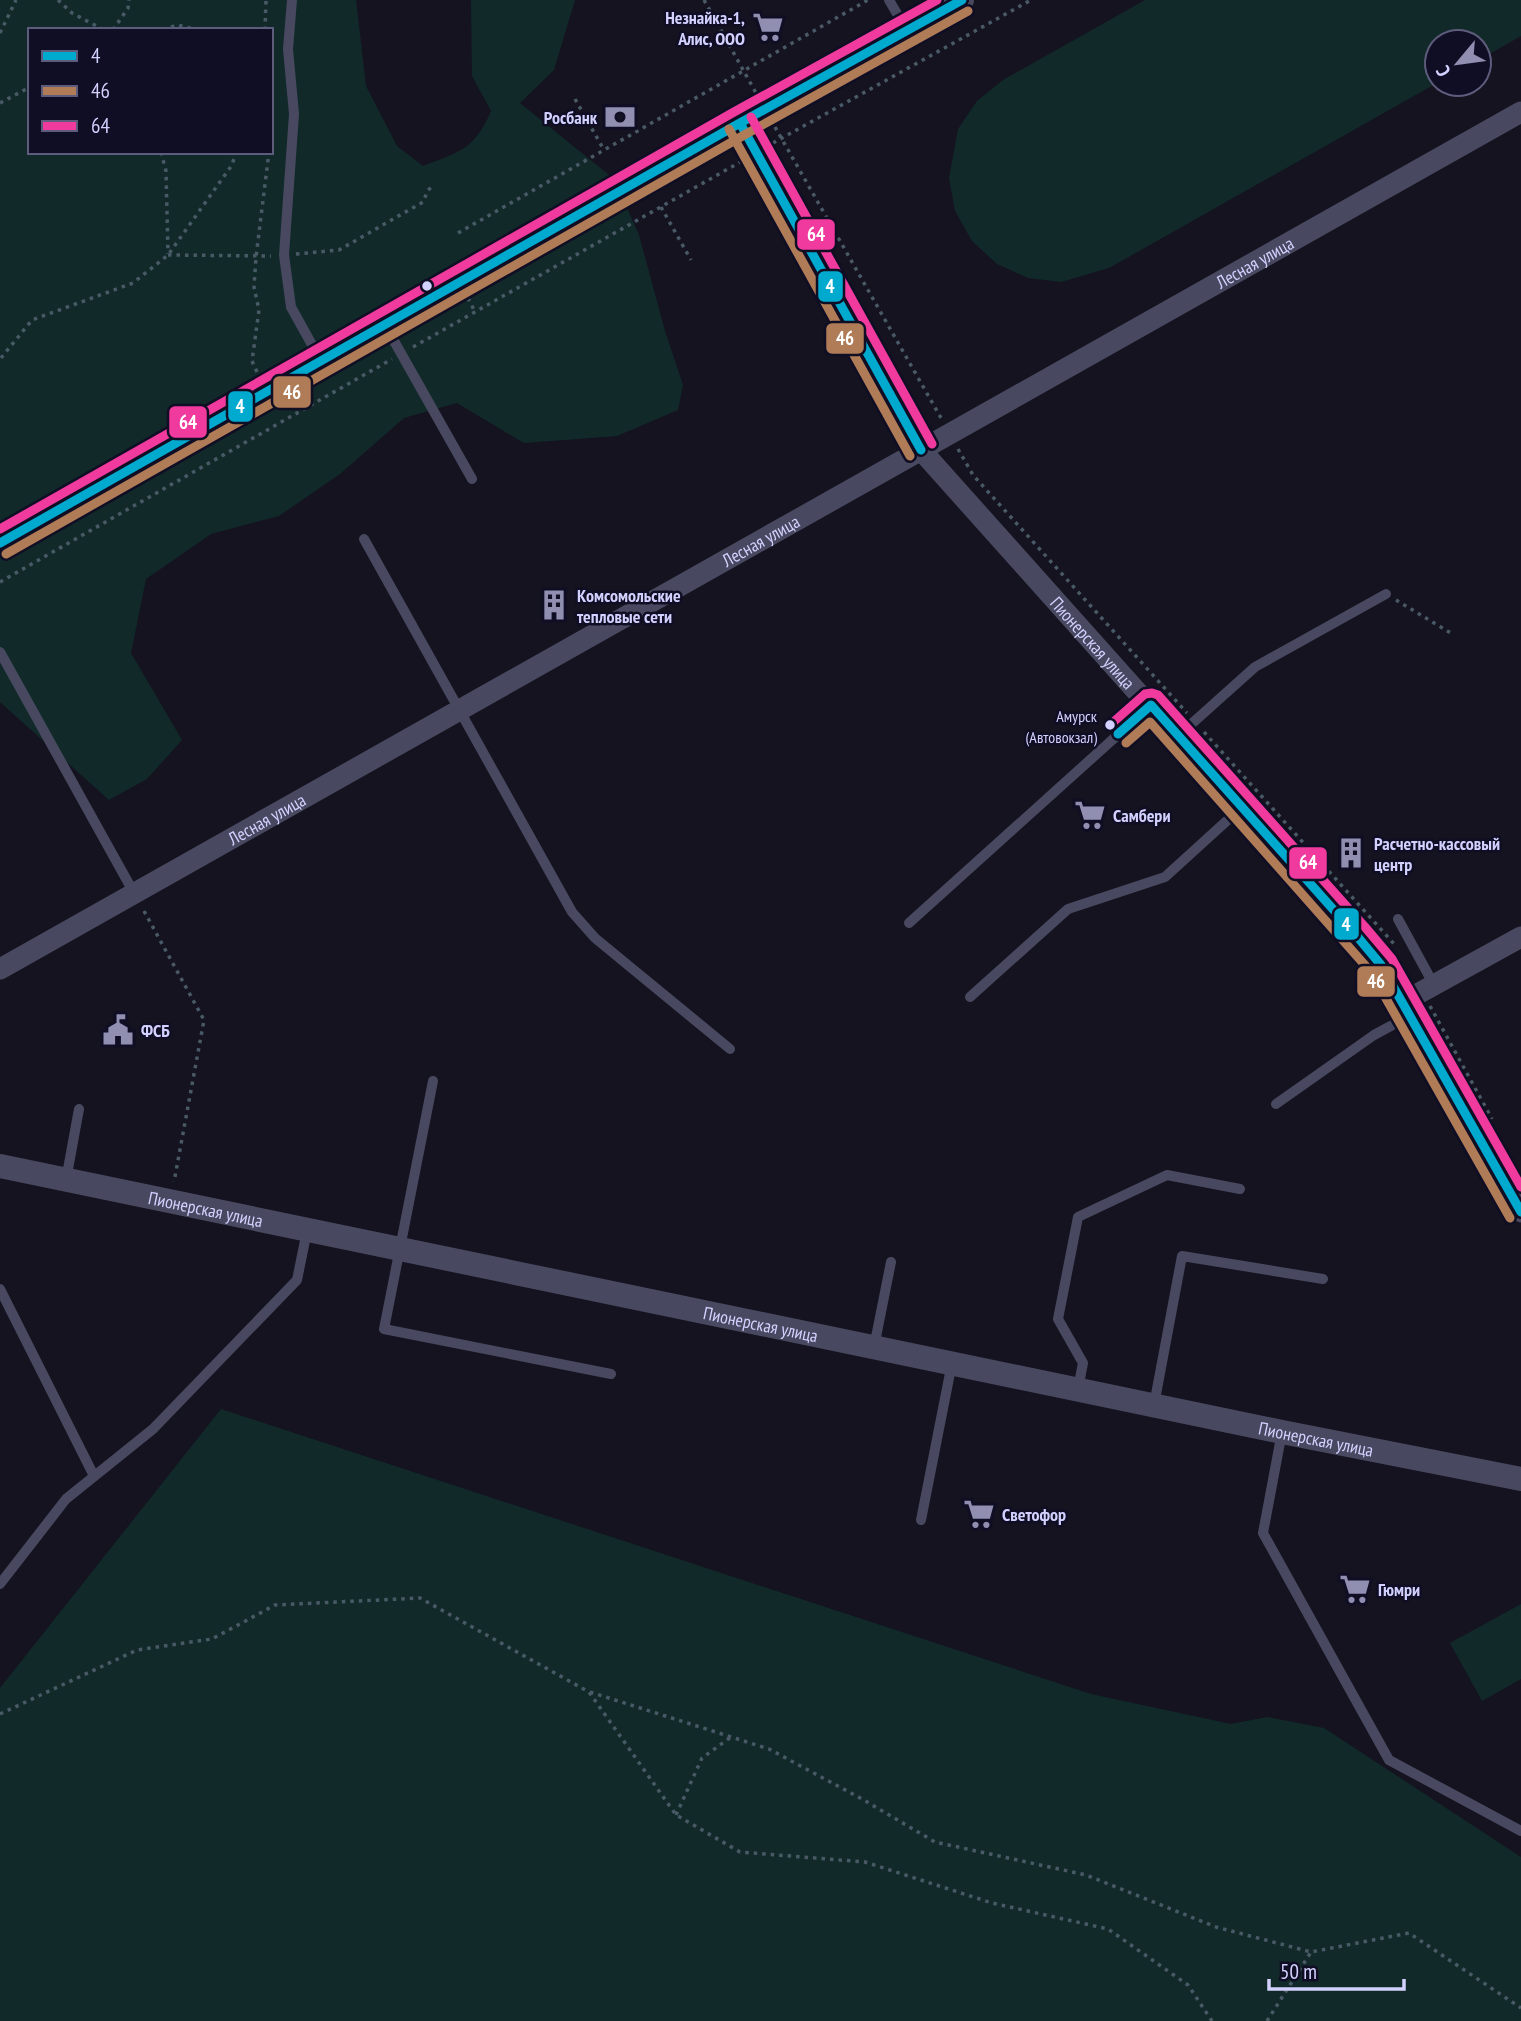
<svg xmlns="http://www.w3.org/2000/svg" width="1521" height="2021" viewBox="0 0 1521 2021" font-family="'PT Sans Narrow',sans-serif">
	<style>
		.green { fill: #112a29; fill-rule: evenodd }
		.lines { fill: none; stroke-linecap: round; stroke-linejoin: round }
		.path { stroke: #495a66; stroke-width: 3.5; stroke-dasharray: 3.5 5; stroke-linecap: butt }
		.service { stroke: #484960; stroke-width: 10 }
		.minor { stroke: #484960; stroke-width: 21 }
		.tertiary { stroke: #484960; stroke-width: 24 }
		.bus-1-casing { stroke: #100e24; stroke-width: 14 }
		.bus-2-casing { stroke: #100e24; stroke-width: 14 }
		.bus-3-casing { stroke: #100e24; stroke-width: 14 }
		.bus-1 { stroke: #00a9ce; stroke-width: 9 }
		.bus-2 { stroke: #b07c57; stroke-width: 9 }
		.bus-3 { stroke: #f13a9d; stroke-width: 9 }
		.bus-dot { fill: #d3d1ff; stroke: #100e24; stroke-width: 2.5 }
		.labels { text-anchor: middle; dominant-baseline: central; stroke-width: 5; stroke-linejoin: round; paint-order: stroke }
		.bus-label { font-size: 16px; fill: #d3d1ff; stroke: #100e24; text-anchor: end }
		.poi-label { font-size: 18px; font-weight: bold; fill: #d3d1ff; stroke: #100e24; text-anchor: start }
		.street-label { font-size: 18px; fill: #d3d1ff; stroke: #100e24 }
		.line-badge { stroke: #100e24; stroke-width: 2.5 }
		.badge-label { font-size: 19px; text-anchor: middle; font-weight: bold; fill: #fff }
	</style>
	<rect width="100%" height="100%" fill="#14131f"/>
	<!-- green -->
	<path class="green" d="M0,0H356L366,86L397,146L423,166C461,151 474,150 491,111L472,76L471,0H575L554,70L520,103L614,179L639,235L665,331L683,385L678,410L617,436L524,443L457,403L404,418L340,474L279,516L211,534L146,579L131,653L182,740L147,779L109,800L0,702ZM30,30H271V152H30Z
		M1145,0H1521V36L1479,60V42H1437V83L1109,268L1061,282L1028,278L997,264L972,241L955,211L949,178L958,129L977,101L1003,80Z
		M221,1409L1091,1694L1231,1724L1267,1717L1324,1728L1521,1857V2021H0V1688Z
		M1521,1604V1679L1482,1701L1450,1643Z"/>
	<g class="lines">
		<!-- path -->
		<path class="path" d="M58,0L72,13L104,30
			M704,0L756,93
			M113,30L128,8L129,0
			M163,30L177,25L198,30
			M265,30L266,0
			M0,33L16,0
			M575,99L604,150
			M0,103L30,87
			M775,127L941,418
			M773,143L1031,0
			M161,152L166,171L168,254
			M661,207L691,260
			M458,233L868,0
			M296,254L339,250L423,202L428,190L432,187
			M168,255L271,256
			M468,298L475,312
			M413,347L742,161
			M1,358L32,320L133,283L168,255L232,165L236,152
			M257,372L252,361L259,310L254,287L256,257L269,152
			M958,449L973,475L1187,713
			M0,582L392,359
			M1396,600L1454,635
			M1204,732L1395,945
			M144,911L204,1020L174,1182
			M1430,1006L1492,1119
			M590,1692L769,1749L862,1799L935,1842L1086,1875L1216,1927L1311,1952L1409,1933L1521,2008
			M0,1714L137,1650L212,1639L275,1605L420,1598L589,1692L676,1815L740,1852L865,1862L992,1903L1108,1929L1188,1985L1212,2021
			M676,1815L702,1758L731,1737
			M1267,2021L1311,1952"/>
		<!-- service -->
		<path class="service" d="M292,0L288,49L294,114L284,255L291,307L321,361
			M889,0L907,31
			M385,325L472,479
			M364,539L572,912L595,938L730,1049
			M0,652L134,893
			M1178,736L1255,667L1386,594
			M1398,919L1434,985
			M909,923L1151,705
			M970,997L1068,909L1165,877L1242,807
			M433,1081L384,1329L611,1374
			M1276,1104L1374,1035L1411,1015
			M66,1180L79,1109
			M0,1289L94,1476
			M874,1347L891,1262
			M1078,1389L1083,1363L1058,1319L1078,1217L1167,1175L1240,1189
			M1154,1405L1182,1256L1323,1279
			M1282,1432L1263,1533L1389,1760L1521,1831
			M921,1520L952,1363
			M0,1584L66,1499L153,1429L297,1280L307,1231"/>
		<!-- minor -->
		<g class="minor">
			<path id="s1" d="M740,123L921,450L1381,965L1521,1212"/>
			<path id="s2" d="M0,969L1521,112"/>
			<path d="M1403,1002L1521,937"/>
		</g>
		<!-- tertiary -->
		<g class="tertiary">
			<path d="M0,543L740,123L962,0"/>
			<path id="s3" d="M0,1166L1282,1432L1521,1479"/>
		</g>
		<!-- bus-1 casing -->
		<g class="bus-1-casing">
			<path id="bus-1" d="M740,123L921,450
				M0,543L740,123L962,0
				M1118,734L1151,705L1356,935L1381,965L1521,1212"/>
		</g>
		<!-- bus-2 casing -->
		<g class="bus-2-casing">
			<path id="bus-2" d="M729,129L910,456
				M6,554L746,134L968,11
				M1126,743L1150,722L1371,972L1510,1218"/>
		</g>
		<!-- bus-3 casing -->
		<g class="bus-3-casing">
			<path id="bus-3" d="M751,117L932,444
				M0,529L734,112L937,0
				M1110,725L1145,694L1152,693L1158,695L1365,927L1392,959L1521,1187"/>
		</g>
		<!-- bus-1 -->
		<use href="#bus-1" class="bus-1"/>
		<!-- bus-2 -->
		<use href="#bus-2" class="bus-2"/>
		<!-- bus-3 -->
		<use href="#bus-3" class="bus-3"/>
	</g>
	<!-- icons -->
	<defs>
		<g id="supermarket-bare" transform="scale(2.415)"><path d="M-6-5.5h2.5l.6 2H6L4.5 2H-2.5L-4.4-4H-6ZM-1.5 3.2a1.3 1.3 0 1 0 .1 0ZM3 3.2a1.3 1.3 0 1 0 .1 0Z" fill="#908eb1" stroke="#100e24" stroke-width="2.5" paint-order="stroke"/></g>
		<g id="bank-bare" transform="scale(2.415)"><path d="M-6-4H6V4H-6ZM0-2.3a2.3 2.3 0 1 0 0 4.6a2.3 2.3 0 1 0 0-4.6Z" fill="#908eb1" stroke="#100e24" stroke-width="2.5" paint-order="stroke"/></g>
		<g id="building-bare" transform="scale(2.415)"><path d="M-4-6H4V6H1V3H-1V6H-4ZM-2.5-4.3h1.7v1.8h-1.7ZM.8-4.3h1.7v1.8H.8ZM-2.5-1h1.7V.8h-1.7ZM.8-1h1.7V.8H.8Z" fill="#908eb1" stroke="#100e24" stroke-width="2.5" paint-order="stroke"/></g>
		<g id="civic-bare" transform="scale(2.415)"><path d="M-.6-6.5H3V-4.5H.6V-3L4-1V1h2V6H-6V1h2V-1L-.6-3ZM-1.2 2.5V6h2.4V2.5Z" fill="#908eb1" stroke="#100e24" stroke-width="2.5" paint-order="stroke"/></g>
	</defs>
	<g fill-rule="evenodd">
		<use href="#supermarket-bare" x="768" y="27"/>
		<use href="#bank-bare" x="620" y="117"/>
		<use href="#building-bare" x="554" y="605"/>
		<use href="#supermarket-bare" x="1090" y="815"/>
		<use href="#building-bare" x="1351" y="853"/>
		<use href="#civic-bare" x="118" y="1030"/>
		<use href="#supermarket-bare" x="979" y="1514"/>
		<use href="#supermarket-bare" x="1355" y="1589"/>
	</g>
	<!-- markers -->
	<g class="bus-dot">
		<circle cx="427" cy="286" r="6"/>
		<circle cx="1110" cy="725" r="6"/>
	</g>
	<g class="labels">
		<!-- bus labels -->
		<g class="bus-label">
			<text x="1097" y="716">Амурск<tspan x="1097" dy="21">(Автовокзал)</tspan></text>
		</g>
		<!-- poi labels -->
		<g class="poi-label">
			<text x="745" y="17" text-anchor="end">Незнайка-1,<tspan x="745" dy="21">Алис, ООО</tspan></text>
			<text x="597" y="117" text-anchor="end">Росбанк</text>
			<text x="577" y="595">Комсомольские<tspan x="577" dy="21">тепловые сети</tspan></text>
			<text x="1113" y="815">Самбери</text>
			<text x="1374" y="843">Расчетно-кассовый<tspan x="1374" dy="21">центр</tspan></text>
			<text x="141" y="1030">ФСБ</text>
			<text x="1002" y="1514">Светофор</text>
			<text x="1378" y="1589">Гюмри</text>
		</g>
		<!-- street labels -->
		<g class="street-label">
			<text stroke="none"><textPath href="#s2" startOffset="1440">Лесная улица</textPath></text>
			<text stroke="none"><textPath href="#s2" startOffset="873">Лесная улица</textPath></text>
			<text stroke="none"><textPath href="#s1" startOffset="632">Пионерская улица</textPath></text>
			<text stroke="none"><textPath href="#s2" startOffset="306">Лесная улица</textPath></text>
			<text stroke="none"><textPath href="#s3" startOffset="210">Пионерская улица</textPath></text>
			<text stroke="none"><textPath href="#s3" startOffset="777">Пионерская улица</textPath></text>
			<text stroke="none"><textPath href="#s3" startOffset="1344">Пионерская улица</textPath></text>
		</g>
	</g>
	<g class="line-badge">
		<rect x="796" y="218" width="40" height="33" rx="7" fill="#f13a9d"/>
		<rect x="817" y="270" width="27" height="33" rx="7" fill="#00a9ce"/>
		<rect x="825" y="322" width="40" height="33" rx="7" fill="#b07c57"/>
		<rect x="272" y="375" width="40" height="34" rx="7" fill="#b07c57"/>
		<rect x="227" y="390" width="27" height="33" rx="7" fill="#00a9ce"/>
		<rect x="168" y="405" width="40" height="34" rx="7" fill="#f13a9d"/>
		<rect x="1288" y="846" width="40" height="34" rx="7" fill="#f13a9d"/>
		<rect x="1333" y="907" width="27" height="34" rx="7" fill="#00a9ce"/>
		<rect x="1356" y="965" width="40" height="33" rx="7" fill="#b07c57"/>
	</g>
	<g class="badge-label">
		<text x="816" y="241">64</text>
		<text x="830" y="293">4</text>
		<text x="845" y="345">46</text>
		<text x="292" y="399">46</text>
		<text x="240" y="413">4</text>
		<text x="188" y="429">64</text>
		<text x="1308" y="869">64</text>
		<text x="1346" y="931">4</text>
		<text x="1376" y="988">46</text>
	</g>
	<!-- legend -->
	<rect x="28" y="28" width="245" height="126" fill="#100e24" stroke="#5e5c7c" stroke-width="2"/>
	<rect x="42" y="51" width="35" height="10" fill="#00a9ce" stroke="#5e5c7c" stroke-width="2"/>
	<text x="91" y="63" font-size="21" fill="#d3d1ff">4</text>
	<rect x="42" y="86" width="35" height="10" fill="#b07c57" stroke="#5e5c7c" stroke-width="2"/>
	<text x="91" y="98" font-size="21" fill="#d3d1ff">46</text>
	<rect x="42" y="121" width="35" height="10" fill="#f13a9d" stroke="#5e5c7c" stroke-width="2"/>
	<text x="91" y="133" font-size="21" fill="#d3d1ff">64</text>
	<!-- north arrow -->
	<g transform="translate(1458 63) rotate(241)"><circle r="33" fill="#100e24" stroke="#5e5c7c" stroke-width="2"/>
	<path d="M0-5L12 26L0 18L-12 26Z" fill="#908eb1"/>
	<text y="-10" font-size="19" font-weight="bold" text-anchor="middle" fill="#d3d1ff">С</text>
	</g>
	<!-- scale -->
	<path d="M1269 1979v10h135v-10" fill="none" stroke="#d3d1ff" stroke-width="3.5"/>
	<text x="1280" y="1979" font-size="21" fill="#d3d1ff" stroke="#100e24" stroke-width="5" paint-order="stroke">50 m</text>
</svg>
